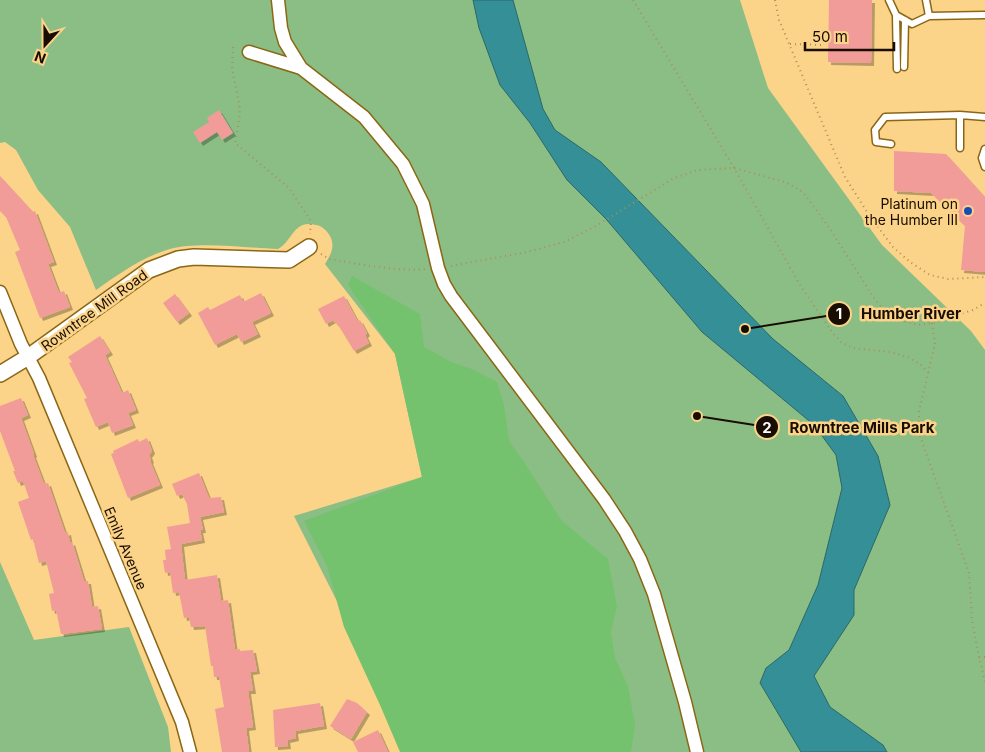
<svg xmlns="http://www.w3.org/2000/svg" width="985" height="752" viewBox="0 0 985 752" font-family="Inter,sans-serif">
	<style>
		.green { fill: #8abe85 }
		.forest { fill: #75c26e }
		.water { fill: #358f96; stroke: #2c6869 }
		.building { fill: #f19c98; filter: url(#shadow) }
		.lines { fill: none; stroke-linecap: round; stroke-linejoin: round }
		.service-casing { stroke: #8b6715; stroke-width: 9 }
		.minor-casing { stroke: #8b6715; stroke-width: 15 }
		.tertiary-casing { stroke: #8b6715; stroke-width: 18 }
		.path { stroke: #ac8e59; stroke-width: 2; stroke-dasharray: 1 4; stroke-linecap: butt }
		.service { stroke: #fff; stroke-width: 6 }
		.minor { stroke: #fff; stroke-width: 12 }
		.tertiary { stroke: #fff; stroke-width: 15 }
		.poi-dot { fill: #174db9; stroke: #fbd389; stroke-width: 2 }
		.labels { text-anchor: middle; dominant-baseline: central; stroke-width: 5; stroke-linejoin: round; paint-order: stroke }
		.poi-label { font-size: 14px; fill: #180d00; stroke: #fbd389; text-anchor: end }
		.street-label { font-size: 14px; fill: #180d00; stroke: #fbd389 }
		.leader { fill: none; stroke: #180d00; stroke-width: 2 }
		.callout-dot { fill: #180d00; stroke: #fbd389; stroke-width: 2 }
		.mark-label { font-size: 15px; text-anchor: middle; font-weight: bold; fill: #fff }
		.callout-label { font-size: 15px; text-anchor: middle; font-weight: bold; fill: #180d00; stroke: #fbd389; stroke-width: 5; stroke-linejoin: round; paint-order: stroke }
	</style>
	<defs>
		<filter id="shadow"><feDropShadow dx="3" dy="3" stdDeviation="0" flood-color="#0004"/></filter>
	</defs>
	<rect width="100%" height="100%" fill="#fbd389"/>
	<!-- green -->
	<path class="green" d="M0,0H740L768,88L882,245L971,331L985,350V752H413L294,516L422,477L395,354L325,264C330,256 335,248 331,238C328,232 323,226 316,225C293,219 293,241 278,249C248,248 198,241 170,249C142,257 119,274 96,290L70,227L38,190L16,150L5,142L0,143Z
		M0,562L34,640L129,627L168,727L171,752H0Z"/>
	<!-- forest -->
	<path class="forest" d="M352,276L420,314L424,347L451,362L472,369L497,382L504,405L509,441L522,459L562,521L608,559L617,607L611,632L615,658L628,686L635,725L631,752H400L380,705L344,627L327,566L304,521L422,477L395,354L348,285Z"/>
	<!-- water -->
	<path class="water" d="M473,0H513L543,109L555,130L601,162L773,339L843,396L878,456L890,505L854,590V615L814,676L830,707L883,745L887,752H801L760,683L766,668L789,650L818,585L842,488L836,455L814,425L702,332L606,219L567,180L530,123L500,85L479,28Z"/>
	<!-- building -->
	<path class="building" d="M829,0H872L871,63L828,62Z
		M219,110L233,133L222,140L217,132L200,143L193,132L209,122L207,118Z
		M894,151L946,154L985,197V272L961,270L965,226L931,193L894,191Z
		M0,176L33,212L35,211L54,262L48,264L59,293L64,291L70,307L40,318L15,252L20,250L6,217L0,211Z
		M261,293L271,313L252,322L258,334L241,342L237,334L215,345L198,313L208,307L210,310L240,295L243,302Z
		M175,294L189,313L177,322L163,303Z
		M344,296L358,322L360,320L367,333L365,335L369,343L354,351L337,323L336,324L333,320L326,324L318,309Z
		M100,336L110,352L105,355L122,393L128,390L136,410L128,413L133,425L112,433L108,422L96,427L84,399L87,398L69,363L72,362L68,357Z
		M21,398L28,415L21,418L34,454L33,455L44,484L48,483L65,533L68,532L70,543L72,542L84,581H88L92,607L98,606L102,629L61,634L56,610L52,611L49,594L54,593L46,561L39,563L33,539L31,540L18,502L29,498L23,481L18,483L13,471H15L0,431V406Z
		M147,438L152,451L149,455L151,460L150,461L160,485L128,498L111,454L114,453L113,451L138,439L139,442Z
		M199,473L209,498L221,497L224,512L200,517L203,530H200L202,540L181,544L185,580L217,575L221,601L228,600L235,650L240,649V651L253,650L257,671L250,672L253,691H248L253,727L246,728L249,752H222L215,709L224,707L219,677H214L213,666H211L205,626L191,627L189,617L184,618L179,592L173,593L170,572L165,573L163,560H166L165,550L171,549L167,527L190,523L187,504L182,494L177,496L172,484Z
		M347,699L357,703L367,712L351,739L330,726Z
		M320,703L324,726L295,731L296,738L287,740L288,746L275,747L273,710Z
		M378,730L388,752H358L353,742Z"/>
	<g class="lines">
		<!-- service casing -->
		<g class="service-casing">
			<path id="service" d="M889,0L896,15L912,24L929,16L985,15
				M926,0L929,16
				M896,15L897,69
				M904,67L905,20
				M891,144L876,142L875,130L885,117L960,115L985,117
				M960,148V115
				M985,149L982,158L985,167"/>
		</g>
		<!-- minor casing -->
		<g class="minor-casing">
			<path id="minor" d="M278,0L281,28L285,42L301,68L364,117L403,164L423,204L438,268L444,284L451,296L604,499L625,531L640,559L654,594L685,702L697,752
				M249,52L301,68
				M0,292L21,344L39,378L182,722L190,752"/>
		</g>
		<!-- tertiary casing -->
		<g class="tertiary-casing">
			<path id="tertiary" d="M0,374L28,357L149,270L178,259L194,257L289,260L309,247"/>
		</g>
		<!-- path -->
		<path class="path" d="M633,0L734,168L800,285L832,332L841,342L853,348L890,352L908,357L920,364L929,373
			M775,0L779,20L845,177L869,215L893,247L910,262L930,275L948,279L985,277
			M790,44L824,45
			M233,47L232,69L239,103L240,115L235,143L289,188L311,221L310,234
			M321,254L329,259C361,264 394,272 427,269
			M451,266L527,252L564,242L596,226L674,178L698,170L734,168L785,182L800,190L807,197L830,229L876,301L887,313L898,320L918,325L932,323L973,310L985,303
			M932,323L935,344L919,411V433L969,573L972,620L979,657L985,682
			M979,657H985"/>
		<!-- service -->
		<use href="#service" class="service"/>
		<!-- minor -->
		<use href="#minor" class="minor"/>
		<!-- tertiary -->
		<use href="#tertiary" class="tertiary"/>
	</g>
	<!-- markers -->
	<circle class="poi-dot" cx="968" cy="211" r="5"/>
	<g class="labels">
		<!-- poi labels -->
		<g class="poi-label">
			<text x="958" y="203">Platinum on<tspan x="958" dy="16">the Humber III</tspan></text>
		</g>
		<!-- street labels -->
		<g class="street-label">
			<text transform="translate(94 310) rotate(-36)">Rowntree Mill Road</text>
			<text transform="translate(126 548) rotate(67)">Emily Avenue</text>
		</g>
	</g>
	<!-- callouts -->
	<path class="leader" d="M745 329L839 314M697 416L767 427"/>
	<g class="callout-dot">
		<circle cx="745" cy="329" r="5"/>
		<circle cx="697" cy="416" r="5"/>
		<circle cx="839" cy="314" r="12"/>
		<circle cx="767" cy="427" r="12"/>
	</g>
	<g class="mark-label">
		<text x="839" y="319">1</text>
		<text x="767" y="433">2</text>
	</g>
	<g class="callout-label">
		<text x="911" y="319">Humber River</text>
		<text x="862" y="433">Rowntree Mills Park</text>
	</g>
	<!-- north arrow -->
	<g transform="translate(45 45) rotate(201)" stroke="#fbd389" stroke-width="4" paint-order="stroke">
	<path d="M0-4L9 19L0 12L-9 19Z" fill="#180d00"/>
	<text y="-8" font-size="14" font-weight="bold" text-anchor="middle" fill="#180d00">N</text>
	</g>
	<!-- scale -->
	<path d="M805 42v8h89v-8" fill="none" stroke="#180d00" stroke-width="2.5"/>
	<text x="812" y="42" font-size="15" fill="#180d00" stroke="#fbd389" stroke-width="4" paint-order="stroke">50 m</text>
</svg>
